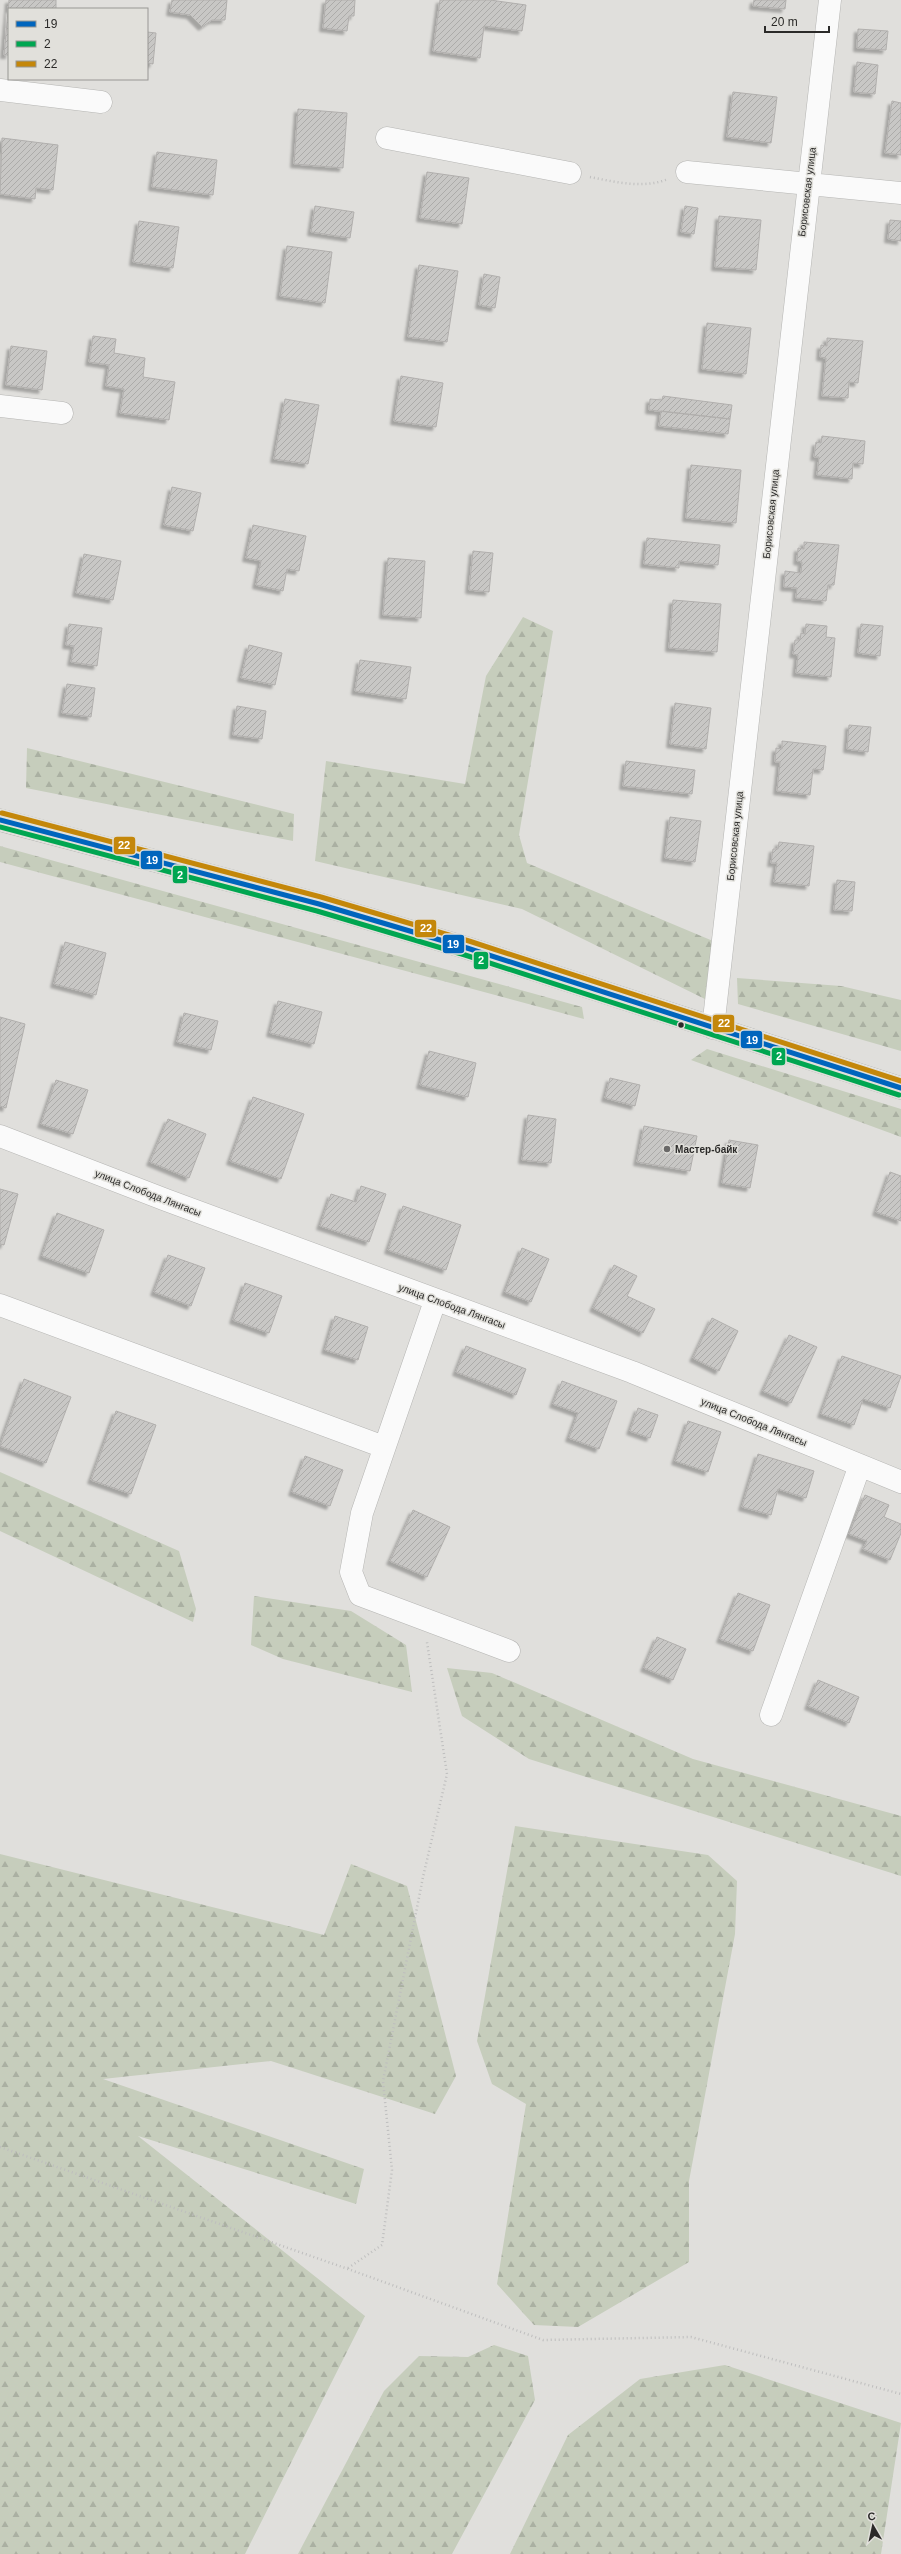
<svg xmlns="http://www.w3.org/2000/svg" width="901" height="2554" viewBox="0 0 901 2554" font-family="Helvetica,sans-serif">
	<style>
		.forest { fill: url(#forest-firs) }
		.building { fill: url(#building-hatch); stroke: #b1afad; filter: url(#shadow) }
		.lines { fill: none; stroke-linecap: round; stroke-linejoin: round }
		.minor-casing { stroke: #b5b5b3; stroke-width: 23 }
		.path { stroke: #bebebe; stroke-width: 2.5; stroke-dasharray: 1 3; stroke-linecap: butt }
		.minor { stroke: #fafafa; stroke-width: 22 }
		.bus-1-casing { stroke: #e1e0db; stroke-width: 8 }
		.bus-2-casing { stroke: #e1e0db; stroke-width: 8 }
		.bus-3-casing { stroke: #e1e0db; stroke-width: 8 }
		.bus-1 { stroke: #0065bd; stroke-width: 5 }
		.bus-2 { stroke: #00a651; stroke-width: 5 }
		.bus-3 { stroke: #c4870a; stroke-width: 5 }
		.bus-dot { fill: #2b2a29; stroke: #e1e0db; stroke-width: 1.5 }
		.poi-dot { fill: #6a6968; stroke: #e1e0db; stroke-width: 1.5 }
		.labels { text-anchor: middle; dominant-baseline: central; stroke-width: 3; stroke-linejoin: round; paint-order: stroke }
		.street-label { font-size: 10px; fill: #2b2a29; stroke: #e1e0db }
		.poi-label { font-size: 10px; font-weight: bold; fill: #2b2a29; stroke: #e1e0db; text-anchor: start }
		.line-badge { stroke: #e1e0db; stroke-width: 1.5 }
		.badge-label { font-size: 11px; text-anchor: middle; font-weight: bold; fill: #fff }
	</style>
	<defs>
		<pattern id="forest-firs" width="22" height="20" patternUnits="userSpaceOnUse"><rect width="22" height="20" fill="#c6cdbc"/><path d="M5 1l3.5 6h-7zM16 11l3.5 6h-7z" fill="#aab0a2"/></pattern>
		<pattern id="building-hatch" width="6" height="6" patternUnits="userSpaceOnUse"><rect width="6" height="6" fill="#c8c7c5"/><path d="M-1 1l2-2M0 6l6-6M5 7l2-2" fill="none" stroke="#acaba9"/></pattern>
		<filter id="shadow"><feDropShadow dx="-3.5" dy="3.5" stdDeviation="1" flood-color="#0004"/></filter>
	</defs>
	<rect width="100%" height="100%" fill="#e0dfdc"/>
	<!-- forest -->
	<path class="forest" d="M523,617L553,631L519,835L527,863L713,941L709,1001L522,909L315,861L326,761L465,784L486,676Z
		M27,748L294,814L293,841L26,788Z
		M0,846L582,1007L584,1019L0,862Z
		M737,978L841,986L901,1000V1051L738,1004Z
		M707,1049L901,1109V1137L691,1060Z
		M0,1472L179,1551L196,1609L193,1622L0,1531Z
		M254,1596L351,1611L406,1645L412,1692L283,1659L251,1645Z
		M447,1668L492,1673L693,1759L901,1816V1876L529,1759L462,1716Z
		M515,1826L708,1855L737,1881L735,1934L689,2181V2262L578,2327L534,2325L497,2284L526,2104L492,2084L477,2041Z
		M0,1854L324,1935L351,1864L407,1886L456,2076L435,2114L271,2061L103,2079L364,2169L356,2204L138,2136L365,2316L245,2554H0Z
		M494,2345L528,2356L535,2400L452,2554H298L384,2391L419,2356L468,2357Z
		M725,2365L901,2423L881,2554H510L568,2435L640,2379Z"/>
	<!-- building -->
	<path class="building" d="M9,0H56V9H9V55H4Z
		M172,0H227L225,20H212L202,27L190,15L170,12Z
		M326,0H355L354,16H349L347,31L323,28Z
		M440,0H490L526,5L522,31L484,26L480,58L433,51Z
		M754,0H786L785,9L753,6Z
		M858,29L888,31L886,50L857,48Z
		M147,32L156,33L153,64L147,63Z
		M857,62L878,65L875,94L854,92Z
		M733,92L777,97L771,143L727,137Z
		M892,101L901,103V155L885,153Z
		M298,109L347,113L343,168L294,164Z
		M2,138L58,145L53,190L36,188L35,199L0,194Z
		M157,152L217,160L213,195L152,187Z
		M427,172L469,178L462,224L420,218Z
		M315,206L354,212L350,238L311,232Z
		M685,206L698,208L694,234L681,232Z
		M719,216L761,220L756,270L715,267Z
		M890,220L901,221V241L888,239Z
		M139,221L179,227L173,268L133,262Z
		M287,246L332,252L325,303L280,296Z
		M419,265L458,271L447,342L408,337Z
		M484,274L500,277L495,308L479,305Z
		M707,323L751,328L746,374L702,369Z
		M93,336L116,339L114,353L145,358L143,377L175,382L169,420L120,413L124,389L106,386L109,365L89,362Z
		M827,338L863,341L858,383L849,382L848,398L822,396L826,358L820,357L821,345L827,346Z
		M11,346L47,351L42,390L6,385Z
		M401,376L443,383L436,427L394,421Z
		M663,396L732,405L730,419L649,410L650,399L662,400Z
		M285,399L319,405L308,464L274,459Z
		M661,411L730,419L728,434L659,426Z
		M822,436L865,441L863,464L853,463L852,479L817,475L819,457H814L816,442L821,443Z
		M691,465L741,470L736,523L686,518Z
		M172,487L201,493L193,531L164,525Z
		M253,525L306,536L299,571L287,569L283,591L256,585L261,561L246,558Z
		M647,538L720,545L718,565L679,561V568L644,564Z
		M804,542L839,545L834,585H828L826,601L796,598L797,588L784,587L785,571L801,573L802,562L797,561L798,548L804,549Z
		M473,551L493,553L489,592L469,590Z
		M84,554L121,561L113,600L76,593Z
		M388,558L425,561L421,618L383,615Z
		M673,600L721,604L717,652L669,648Z
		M69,624L102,628L97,666L71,662L74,646L66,645Z
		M806,624L827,626L826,637L835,638L831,677L796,673L798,655L793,654L795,640H800L801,633L805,634Z
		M861,624L883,626L880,656L858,653Z
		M249,645L282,653L275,685L241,678Z
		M360,660L411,667L406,699L355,691Z
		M67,684L95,688L91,717L62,713Z
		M675,703L711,708L706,749L670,744Z
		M237,706L266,711L262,739L233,735Z
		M849,725L871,727L868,752L847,749Z
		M782,741L826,746L823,770L813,769L810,795L777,791L780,762H775L776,748L782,749Z
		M626,761L695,770L692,794L623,786Z
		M670,817L701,821L695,862L665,858Z
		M779,842L814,846L809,886L774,882L777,863H771L773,849H778Z
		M837,880L855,882L852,911L834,910Z
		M65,942L106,953L96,995L54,984Z
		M278,1001L322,1012L314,1044L270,1033Z
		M184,1013L218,1021L211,1050L177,1042Z
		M0,1017L25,1024L6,1108L0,1106Z
		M429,1051L476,1063L468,1097L420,1085Z
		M610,1078L640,1085L635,1106L605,1098Z
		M56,1080L88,1090L73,1134L41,1124Z
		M253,1097L304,1114L281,1179L230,1161Z
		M528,1115L556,1119L551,1163L522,1160Z
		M168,1119L206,1134L189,1178L150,1162Z
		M644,1126L697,1136L690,1171L637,1162Z
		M729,1140L758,1145L750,1188L722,1183Z
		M890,1172L901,1176V1221L876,1212Z
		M361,1186L386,1194L369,1242L320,1226L331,1194L356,1202Z
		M0,1189L18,1194L4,1245L0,1244Z
		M403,1206L461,1225L446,1270L388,1250Z
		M57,1213L104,1230L89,1273L42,1256Z
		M522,1248L549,1259L531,1302L505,1292Z
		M168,1255L205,1268L191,1306L154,1292Z
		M614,1265L637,1276L627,1296L655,1309L643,1333L593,1308Z
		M245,1283L282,1296L269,1333L233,1320Z
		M335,1316L368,1327L358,1360L325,1350Z
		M712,1318L738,1331L719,1371L693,1358Z
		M789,1335L817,1347L791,1403L763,1391Z
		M466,1346L526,1369L516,1395L456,1372Z
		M842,1356L901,1376L890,1408L863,1399L854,1425L821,1414Z
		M24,1379L71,1397L46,1463L0,1446Z
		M562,1381L617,1401L599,1449L569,1438L578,1413L553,1404Z
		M638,1408L658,1415L650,1438L630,1431Z
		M116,1411L156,1425L131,1494L91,1480Z
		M688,1421L721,1432L708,1472L675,1461Z
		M758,1454L814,1471L806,1498L778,1489L771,1515L742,1507Z
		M305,1456L343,1470L330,1506L292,1492Z
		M865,1495L889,1505L884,1517L901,1524V1533L890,1560L863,1549L867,1541L849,1534Z
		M413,1510L450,1527L427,1577L390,1561Z
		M738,1593L770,1605L753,1651L720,1639Z
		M657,1637L686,1649L673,1680L644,1668Z
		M818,1680L859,1697L849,1723L808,1706Z"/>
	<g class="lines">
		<!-- minor casing -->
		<g class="minor-casing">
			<path id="minor" d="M0,90L101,102
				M387,138L570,173
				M687,172L901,193
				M0,406L62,413
				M0,820L319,904L467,948L901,1088
				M713,1028L830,0
				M0,1136L166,1200L632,1372L901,1482
				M435,1301L362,1513L351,1572L360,1595L509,1651
				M0,1305L384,1447
				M771,1715L860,1465"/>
		</g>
		<!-- path -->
		<path class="path" d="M590,177C615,182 644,189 668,179
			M0,2147L348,2269L543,2340L691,2337L901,2394
			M348,2268L382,2245L392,2170L383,2081L423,1877L447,1774L427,1642"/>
		<!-- minor -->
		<use href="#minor" class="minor"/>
		<!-- bus-1 casing -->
		<g class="bus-1-casing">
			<path id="bus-1" d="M0,820L319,904L467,948L901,1088"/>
		</g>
		<!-- bus-2 casing -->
		<g class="bus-2-casing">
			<path id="bus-2" d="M0,827L317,911L465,955L899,1095"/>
		</g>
		<!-- bus-3 casing -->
		<g class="bus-3-casing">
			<path id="bus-3" d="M2,813L321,897L469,941L901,1081"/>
		</g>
		<!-- bus-1 -->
		<use href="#bus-1" class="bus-1"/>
		<!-- bus-2 -->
		<use href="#bus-2" class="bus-2"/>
		<!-- bus-3 -->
		<use href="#bus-3" class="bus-3"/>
	</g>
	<!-- markers -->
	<circle class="bus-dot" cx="681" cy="1025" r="3.5"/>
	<circle class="poi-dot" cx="667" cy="1149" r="4"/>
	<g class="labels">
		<!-- street labels -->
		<g class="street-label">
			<text transform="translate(807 192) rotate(-83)">Борисовская улица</text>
			<text transform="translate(771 514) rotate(-84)">Борисовская улица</text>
			<text transform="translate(735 836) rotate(-84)">Борисовская улица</text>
			<text transform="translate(148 1193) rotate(21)">улица Слобода Лянгасы</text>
			<text transform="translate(452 1306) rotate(20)">улица Слобода Лянгасы</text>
			<text transform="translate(754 1422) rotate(22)">улица Слобода Лянгасы</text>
		</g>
		<!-- poi labels -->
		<g class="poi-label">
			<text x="675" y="1149">Мастер-байк</text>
		</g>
	</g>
	<g class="line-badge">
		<rect x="113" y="836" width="23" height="19" rx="4" fill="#c4870a"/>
		<rect x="140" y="850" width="23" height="20" rx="4" fill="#0065bd"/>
		<rect x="172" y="865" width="16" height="19" rx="4" fill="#00a651"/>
		<rect x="414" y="919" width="23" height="19" rx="4" fill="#c4870a"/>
		<rect x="442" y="934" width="23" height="20" rx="4" fill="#0065bd"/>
		<rect x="473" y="951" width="16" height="19" rx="4" fill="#00a651"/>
		<rect x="712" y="1014" width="23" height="19" rx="4" fill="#c4870a"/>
		<rect x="740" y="1030" width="23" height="19" rx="4" fill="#0065bd"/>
		<rect x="771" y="1047" width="15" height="19" rx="4" fill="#00a651"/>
	</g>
	<g class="badge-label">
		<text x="124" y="849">22</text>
		<text x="152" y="864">19</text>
		<text x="180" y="879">2</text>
		<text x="426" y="932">22</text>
		<text x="453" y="948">19</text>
		<text x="481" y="964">2</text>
		<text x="724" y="1027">22</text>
		<text x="752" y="1044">19</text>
		<text x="779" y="1060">2</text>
	</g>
	<!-- legend -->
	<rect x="8" y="8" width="140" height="72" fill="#e1e0db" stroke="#989794"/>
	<rect x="16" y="21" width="20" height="6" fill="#0065bd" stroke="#989794"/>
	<text x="44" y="28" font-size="12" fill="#2b2a29">19</text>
	<rect x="16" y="41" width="20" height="6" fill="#00a651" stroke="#989794"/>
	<text x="44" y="48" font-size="12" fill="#2b2a29">2</text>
	<rect x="16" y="61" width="20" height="6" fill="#c4870a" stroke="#989794"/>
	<text x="44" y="68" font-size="12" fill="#2b2a29">22</text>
	<!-- north arrow -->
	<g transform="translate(873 2526) rotate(351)" stroke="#e1e0db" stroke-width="3" paint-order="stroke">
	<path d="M0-3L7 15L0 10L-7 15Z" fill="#2b2a29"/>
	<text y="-6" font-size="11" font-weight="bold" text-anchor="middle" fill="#2b2a29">С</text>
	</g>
	<!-- scale -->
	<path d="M765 26v6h64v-6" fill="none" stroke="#2b2a29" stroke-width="2"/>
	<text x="771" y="26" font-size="12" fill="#2b2a29" stroke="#e1e0db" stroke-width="3" paint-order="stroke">20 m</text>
</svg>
